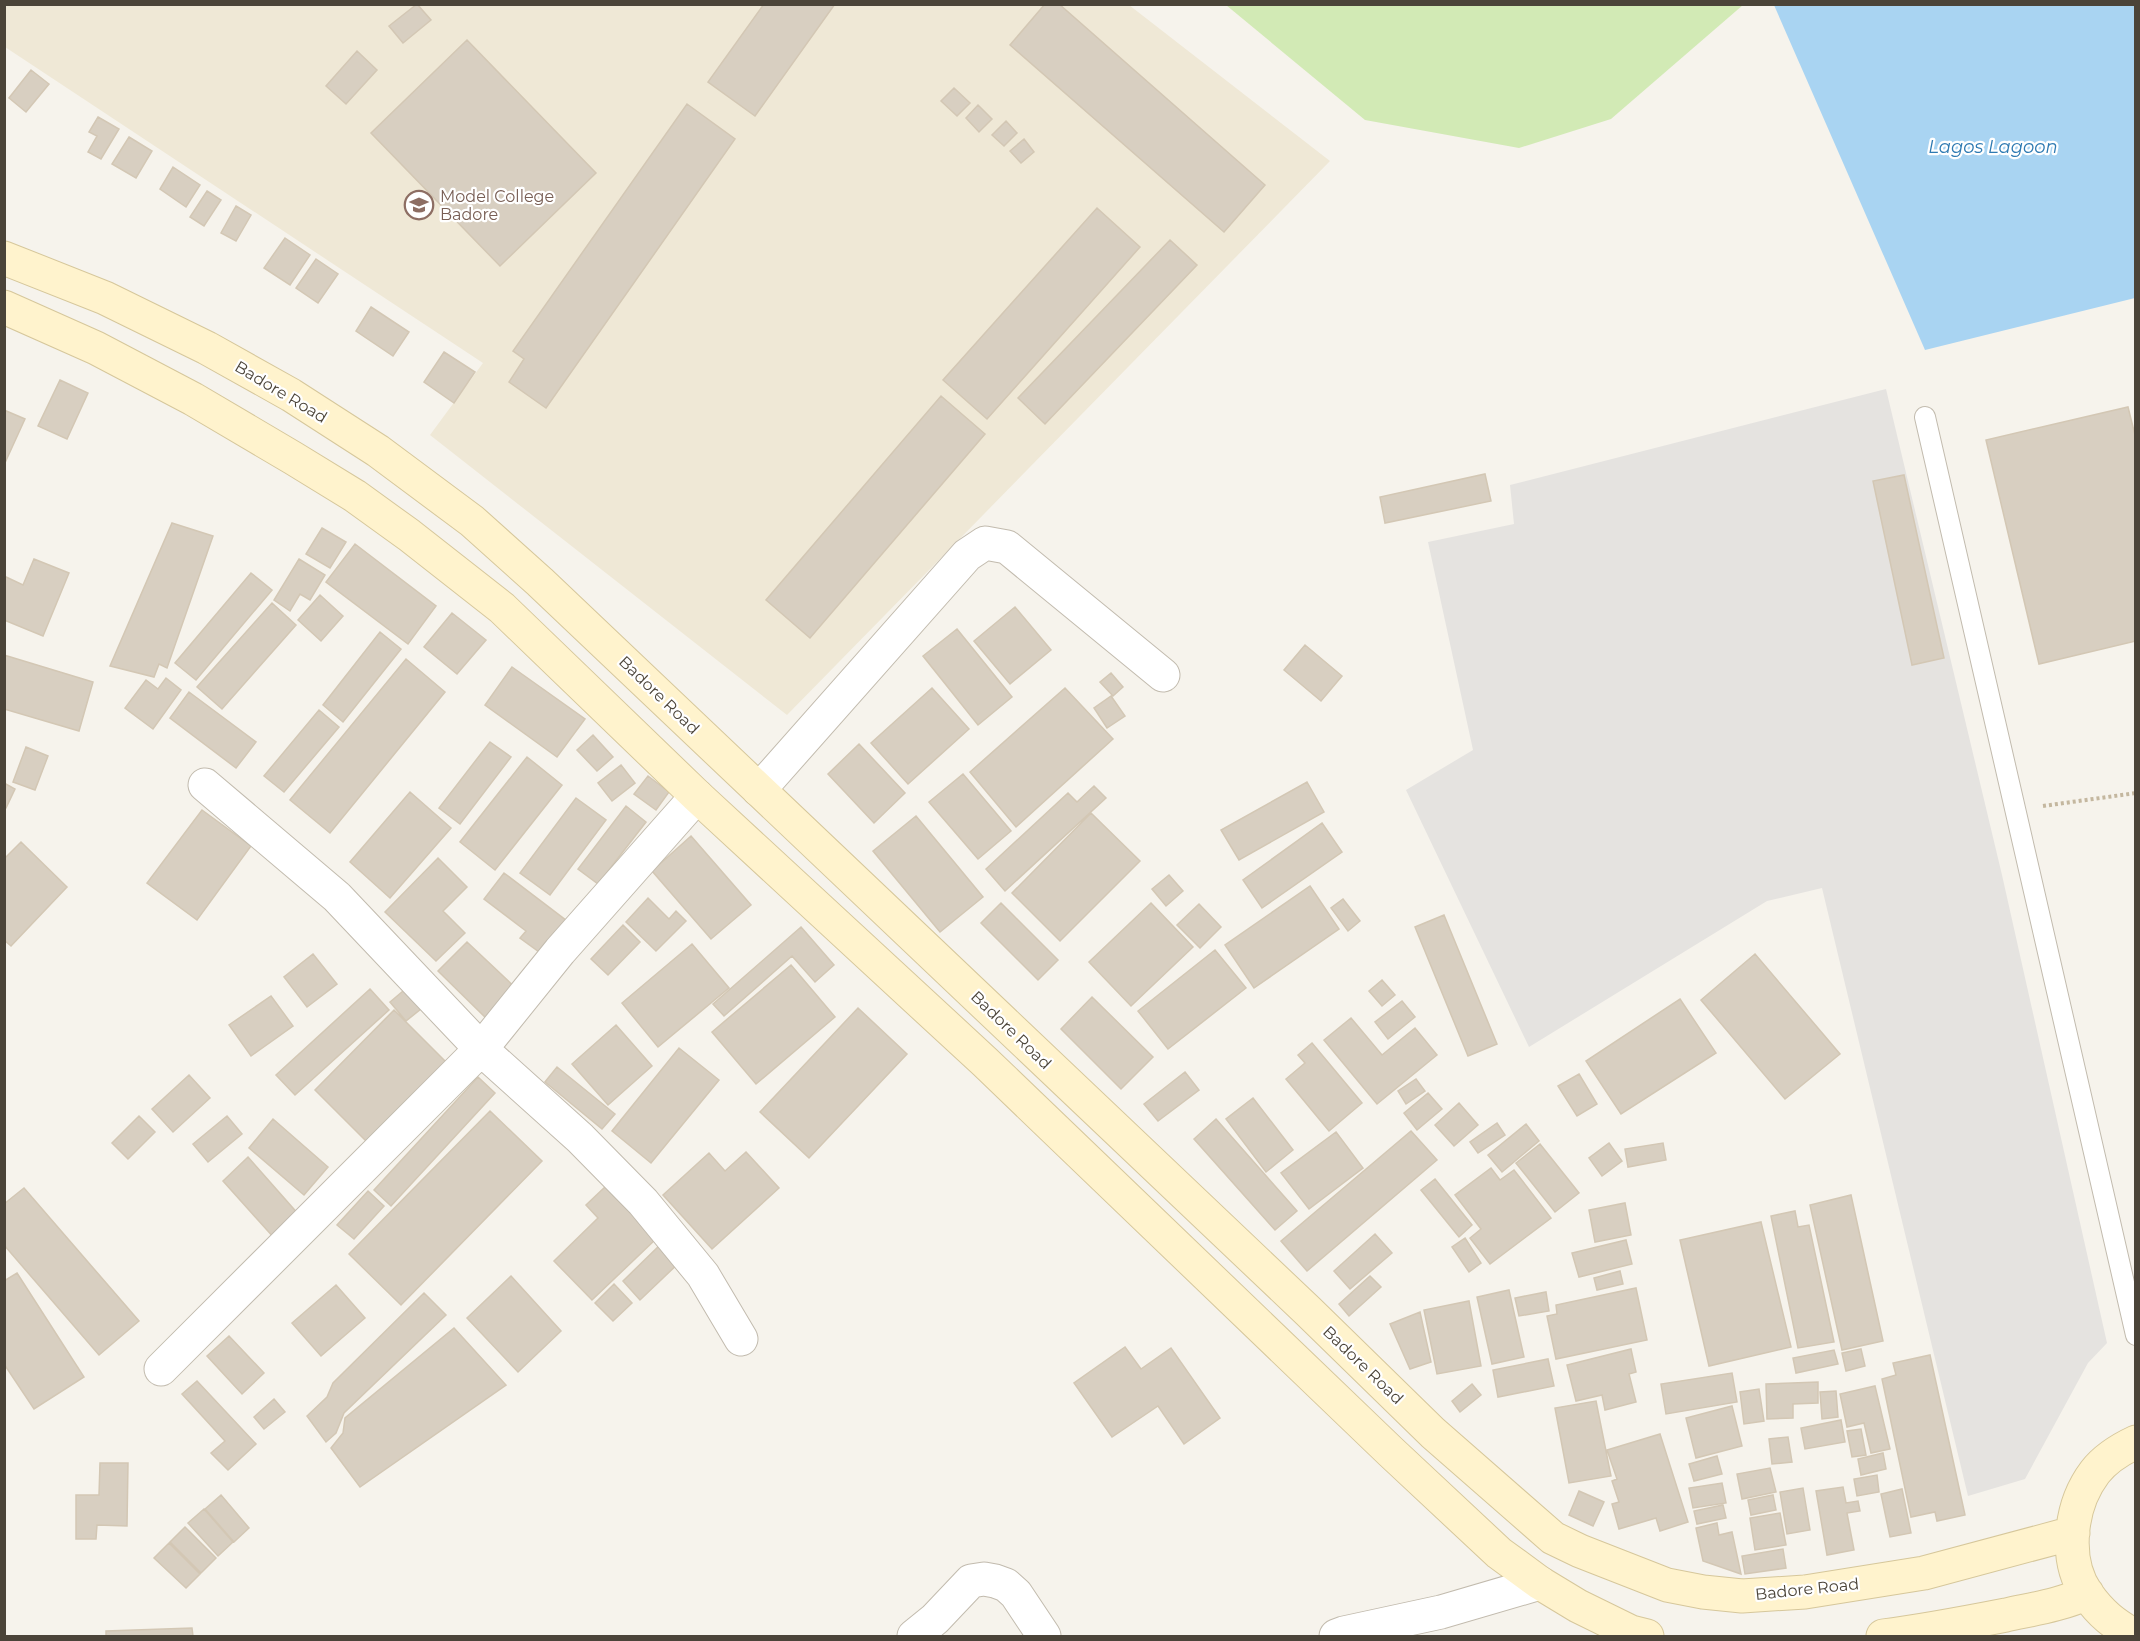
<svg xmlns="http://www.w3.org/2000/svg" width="2140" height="1641" viewBox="0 0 2140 1641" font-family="Montserrat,sans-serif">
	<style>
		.education { fill: #efe8d6 }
		.green { fill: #d2eab5 }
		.parking { fill: #e5e3e0 }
		.water { fill: #a9d4f2 }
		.building { fill: #d8cfc1; stroke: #d3c7b4; stroke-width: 1.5 }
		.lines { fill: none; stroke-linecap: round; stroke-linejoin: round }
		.service-casing { stroke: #c2bbae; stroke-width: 22 }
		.minor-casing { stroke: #c2bbae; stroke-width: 35 }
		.secondary-casing { stroke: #d6c79b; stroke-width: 35 }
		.path { stroke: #c4b79f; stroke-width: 4; stroke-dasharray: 3 3; stroke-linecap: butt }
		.service { stroke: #fff; stroke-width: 20 }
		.minor { stroke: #fff; stroke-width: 33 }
		.secondary { stroke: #fff3cd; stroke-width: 33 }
		.labels { text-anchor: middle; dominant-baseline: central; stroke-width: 4.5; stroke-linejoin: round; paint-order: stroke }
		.education-label { font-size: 16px; fill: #785e54; stroke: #fff; text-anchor: start }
		.street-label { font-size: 16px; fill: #4b4439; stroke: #fff }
		.water-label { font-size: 18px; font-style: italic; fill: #2e7ab2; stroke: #fff }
	</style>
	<rect width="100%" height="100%" fill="#f6f3ec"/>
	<!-- education -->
	<path class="education" d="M4,5H1129L1330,161L787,715L430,435L483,363L5,47Z"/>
	<!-- green -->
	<path class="green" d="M1226,5H1743L1611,119L1519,148L1365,120Z"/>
	<!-- parking -->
	<path class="parking" d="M1886,389L2002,875L2107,1343L2088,1363L2025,1479L1968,1496L1822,888L1767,901L1529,1047L1406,790L1473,750L1428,542L1514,524L1510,485Z"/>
	<!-- water -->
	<path class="water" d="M1774,5H2135V298L1925,350Z"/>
	<!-- building -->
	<path class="building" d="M417,4L431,20L403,43L389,26Z
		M764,4H835L755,116L708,82Z
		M1045,4H1059L1265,185L1224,232L1010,45Z
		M467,40L596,173L500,266L371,133Z
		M357,51L377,70L346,104L326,86Z
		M31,70L49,84L26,112L9,98Z
		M954,88L970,103L957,116L941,101Z
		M687,104L735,139L546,408L509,382L524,359L513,351Z
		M978,105L992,119L979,132L966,118Z
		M98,117L119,129L101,159L88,152L97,136L89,132Z
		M1006,121L1017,133L1004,146L992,135Z
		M129,137L152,151L136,178L112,164Z
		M1024,139L1034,152L1021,163L1010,151Z
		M173,167L200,185L186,207L160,189Z
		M207,191L221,200L204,226L190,217Z
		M236,206L251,215L236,241L221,233Z
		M1097,208L1140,247L987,419L943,380Z
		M285,238L310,255L290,285L264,268Z
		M1170,240L1197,265L1045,424L1018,398Z
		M316,259L338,274L318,303L296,288Z
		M371,307L409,332L393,356L356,331Z
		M444,352L475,372L454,403L424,382Z
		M60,380L88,393L67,439L38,426Z
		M941,396L985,434L810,638L766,600Z
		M2128,407L2136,439V641L2039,664L1986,440Z
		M4,410L25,419L4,465Z
		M1485,474L1491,501L1385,523L1380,497Z
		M1904,475L1944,658L1912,665L1873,481Z
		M172,523L213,536L167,668L159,664L154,677L110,666Z
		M322,528L346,542L330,568L306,554Z
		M355,544L436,606L408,644L326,582Z
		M34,559L69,573L43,636L4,620V576L23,585Z
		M299,559L325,575L310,600L300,594L290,611L274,600Z
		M251,573L272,590L196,680L175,663Z
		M320,595L343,616L321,641L298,620Z
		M272,603L296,625L222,709L197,687Z
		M1015,607L1051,650L1010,684L974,641Z
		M452,613L486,640L457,674L424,647Z
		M957,629L1012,697L978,725L923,656Z
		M380,632L401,649L343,722L323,705Z
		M1305,645L1342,676L1321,701L1284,670Z
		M4,655L93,682L79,731L4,709Z
		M406,659L445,692L330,833L290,800Z
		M512,667L585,719L557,757L485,705Z
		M1111,673L1123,687L1113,696L1100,682Z
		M166,678L181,690L153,729L125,708L146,680L158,689Z
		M932,688L969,729L908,784L871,743Z
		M1065,688L1113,739L1016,827L970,772Z
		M189,692L256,742L236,768L170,718Z
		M1111,696L1125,716L1107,728L1094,708Z
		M319,710L339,727L284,792L264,776Z
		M593,735L613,757L597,771L577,750Z
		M490,742L511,757L460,824L439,808Z
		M859,744L905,793L874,823L828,774Z
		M26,747L48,756L35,790L13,782Z
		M527,757L562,785L495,870L460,842Z
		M621,765L635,783L612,801L598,783Z
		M963,774L1011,831L978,859L929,802Z
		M648,776L669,792L656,810L634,794Z
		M1307,782L1324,812L1239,860L1221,830Z
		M4,783L15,789L6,808H4Z
		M1094,786L1106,798L1005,891L986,869L1068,793L1077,802Z
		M410,792L451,828L390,898L350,862Z
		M576,798L606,820L550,895L520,873Z
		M626,806L646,822L598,884L578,869Z
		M202,810L251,846L197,920L147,883Z
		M1091,813L1140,861L1060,941L1012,893Z
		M916,816L983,897L940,932L873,851Z
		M1322,823L1342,852L1262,908L1243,880Z
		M691,836L751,905L711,939L652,871Z
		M21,842L67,887L11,946L4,940V859Z
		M438,858L467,887L443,911L465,933L436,961L385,912Z
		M504,873L571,924L546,957L520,938L526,931L484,899Z
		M1169,875L1183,891L1166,906L1152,889Z
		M1310,886L1339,929L1254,988L1225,945Z
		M648,898L669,919L676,911L686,921L656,951L626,922Z
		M1343,899L1360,921L1348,931L1331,908Z
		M1001,903L1058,960L1038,980L981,923Z
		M1151,903L1193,947L1131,1006L1089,962Z
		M1199,904L1221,927L1200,948L1177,925Z
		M1444,915L1497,1044L1468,1056L1415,927Z
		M623,925L640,942L608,975L591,959Z
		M801,927L834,965L815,982L792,956L724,1016L713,1004Z
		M467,942L520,992L490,1022L438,971Z
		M692,944L729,988L658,1047L622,1003Z
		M1215,950L1246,988L1168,1049L1138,1011Z
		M313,954L337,984L307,1007L284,977Z
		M1755,954L1840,1054L1785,1099L1701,1000Z
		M791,965L835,1017L756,1084L712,1032Z
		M1382,980L1395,995L1382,1006L1369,991Z
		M409,986L426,1005L406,1021L390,1002Z
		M370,989L389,1010L295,1095L276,1075Z
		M271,996L293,1026L251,1056L229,1025Z
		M1092,997L1153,1057L1121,1089L1061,1029Z
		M1680,999L1716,1053L1621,1114L1586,1061Z
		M1402,1001L1415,1017L1388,1039L1375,1022Z
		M858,1008L907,1054L809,1158L760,1112Z
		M394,1010L448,1064L369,1144L315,1090Z
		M1351,1018L1382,1055L1415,1028L1437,1055L1377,1104L1324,1040Z
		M616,1025L652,1066L608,1105L572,1064Z
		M1312,1043L1362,1103L1329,1131L1286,1079L1305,1063L1298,1055Z
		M679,1048L719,1080L651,1163L612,1131Z
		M557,1067L615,1114L602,1129L545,1082Z
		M1185,1072L1199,1090L1158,1121L1144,1104Z
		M1579,1074L1597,1104L1577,1116L1558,1086Z
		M189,1075L210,1098L173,1132L152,1109Z
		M478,1077L495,1093L391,1206L374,1190Z
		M1416,1079L1425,1091L1406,1104L1398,1091Z
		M1428,1093L1442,1109L1417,1130L1404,1113Z
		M1253,1098L1293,1150L1266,1172L1226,1119Z
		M1459,1103L1478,1125L1454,1146L1435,1125Z
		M490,1111L542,1161L401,1305L349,1254Z
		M139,1116L155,1132L128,1159L112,1143Z
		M227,1116L242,1134L208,1162L193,1144Z
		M273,1119L328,1167L304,1195L249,1148Z
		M1216,1119L1297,1211L1275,1230L1194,1139Z
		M1497,1123L1505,1135L1478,1153L1470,1142Z
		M1526,1124L1539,1141L1502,1172L1488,1155Z
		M1411,1131L1437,1160L1307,1271L1281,1241Z
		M1336,1132L1363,1168L1309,1209L1281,1173Z
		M1609,1143L1622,1161L1602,1176L1589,1158Z
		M1663,1143L1666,1160L1628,1167L1625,1149Z
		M1540,1144L1579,1193L1555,1212L1516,1163Z
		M746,1152L779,1188L712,1249L663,1195L709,1153L725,1171Z
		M248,1157L300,1216L275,1239L223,1181Z
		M1491,1168L1500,1180L1514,1170L1551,1218L1490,1264L1470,1238L1481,1229L1455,1195Z
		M1435,1179L1472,1225L1459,1237L1421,1190Z
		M607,1185L657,1238L592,1300L554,1261L598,1218L586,1205Z
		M24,1188L139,1321L99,1355L4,1245V1204Z
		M368,1191L384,1206L354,1239L337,1225Z
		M1851,1195L1883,1341L1842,1350L1810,1205Z
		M1625,1203L1631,1235L1595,1242L1589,1210Z
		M1795,1211L1798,1227L1809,1225L1834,1342L1798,1348L1771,1216Z
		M1761,1222L1791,1347L1709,1366L1680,1240Z
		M1375,1234L1392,1253L1350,1289L1334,1271Z
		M1465,1238L1481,1263L1469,1272L1452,1247Z
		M666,1239L684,1258L640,1300L623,1281Z
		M1626,1240L1632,1264L1579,1277L1572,1253Z
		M1620,1271L1623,1284L1597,1290L1594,1278Z
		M17,1273L84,1377L34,1409L4,1364V1281Z
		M511,1276L561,1331L518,1372L467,1318Z
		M1370,1276L1381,1287L1349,1316L1339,1304Z
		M614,1284L632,1303L613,1321L595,1303Z
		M336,1285L365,1318L321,1356L292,1323Z
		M1636,1288L1647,1340L1556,1359L1547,1316L1557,1314L1556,1305Z
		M1509,1290L1524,1357L1492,1364L1477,1297Z
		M1546,1292L1549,1311L1519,1316L1515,1298Z
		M424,1293L446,1315L344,1413L336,1433L326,1442L307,1416L327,1397L333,1383Z
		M1469,1301L1481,1366L1437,1374L1424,1310Z
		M1420,1312L1431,1362L1410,1369L1390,1324Z
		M454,1328L506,1385L360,1487L331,1448L343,1433L345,1418Z
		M229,1336L264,1373L242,1394L207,1356Z
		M1125,1347L1141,1369L1171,1348L1220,1418L1184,1444L1158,1406L1112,1437L1074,1383Z
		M1631,1349L1636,1372L1629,1374L1636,1402L1605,1410L1602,1395L1576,1401L1567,1365Z
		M1861,1349L1865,1366L1846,1371L1842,1353Z
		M1834,1350L1838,1364L1796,1373L1793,1358Z
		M1930,1355L1965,1515L1937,1521L1935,1512L1911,1517L1882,1379L1896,1375L1893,1363Z
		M1548,1359L1554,1386L1498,1397L1493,1370Z
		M1732,1373L1737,1402L1666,1414L1661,1384Z
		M197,1381L256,1444L228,1470L211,1453L225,1441L182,1394Z
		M1818,1382V1403L1793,1404V1418L1767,1419L1766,1384Z
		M1472,1384L1481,1395L1460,1412L1452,1401Z
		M1875,1386L1890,1449L1871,1453L1864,1423L1847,1427L1840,1394Z
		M1759,1389L1764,1421L1744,1424L1740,1392Z
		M1836,1391L1838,1417L1822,1419L1820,1392Z
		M274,1399L285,1412L264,1429L254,1417Z
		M1596,1401L1611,1476L1569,1483L1555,1408Z
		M1732,1406L1742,1446L1696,1458L1686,1418Z
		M1841,1420L1845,1442L1805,1449L1801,1428Z
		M1861,1429L1866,1455L1852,1457L1847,1431Z
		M1660,1434L1688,1522L1660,1531L1656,1518L1619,1529L1612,1504L1619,1502L1612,1481L1617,1479L1607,1450Z
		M1788,1437L1792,1462L1772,1464L1769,1439Z
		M1883,1453L1886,1469L1861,1475L1858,1459Z
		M1717,1456L1722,1474L1694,1481L1689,1464Z
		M100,1463H128L127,1526L97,1525L96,1539H76V1495H99Z
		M1770,1468L1776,1492L1742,1499L1737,1474Z
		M1877,1475L1879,1492L1857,1496L1854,1479Z
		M1722,1483L1726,1503L1693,1508L1689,1488Z
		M1843,1487L1846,1503L1858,1501L1860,1511L1847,1513L1854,1550L1827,1555L1816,1491Z
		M1803,1488L1810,1530L1787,1534L1780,1492Z
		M1902,1489L1911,1533L1890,1537L1881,1494Z
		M1579,1491L1604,1502L1593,1526L1569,1515Z
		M221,1495L249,1528L234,1542L205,1509Z
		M1773,1495L1776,1510L1751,1515L1748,1500Z
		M1723,1505L1726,1518L1697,1524L1694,1511Z
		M204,1509L233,1542L218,1556L188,1523Z
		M1780,1513L1786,1545L1755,1550L1750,1518Z
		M1717,1523L1719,1535L1732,1532L1741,1574L1703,1561L1696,1528Z
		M185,1527L216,1558L201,1573L170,1542Z
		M169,1543L200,1574L186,1588L154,1558Z
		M1783,1549L1786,1568L1745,1574L1742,1556Z
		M192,1628L193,1636H106V1631Z"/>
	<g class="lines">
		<!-- service casing -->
		<g class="service-casing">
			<path id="service" d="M1925,417L2136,1335"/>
		</g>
		<!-- minor casing -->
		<g class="minor-casing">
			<path id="minor" d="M205,785L337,897L481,1049L580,1138L643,1202L703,1275L741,1339
				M759,790L967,555L985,543L1007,547L1163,675
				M161,1369L481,1049L560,951L697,796
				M914,1636L935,1619L971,1581L984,1579L995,1581L1006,1585L1016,1594L1044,1636
				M1336,1636L1344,1633L1441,1612L1540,1583"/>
		</g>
		<!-- secondary casing -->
		<g class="secondary-casing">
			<path id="secondary" d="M4,258L105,298L207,348L291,395L378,451L472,521L540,582L1308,1311L1433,1433L1553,1538L1580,1551L1667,1585L1703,1592L1742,1596L1805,1592L1924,1573L2073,1533
				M4,307L96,348L193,399L293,458L355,496L409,535L502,608L697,796L985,1062L1391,1452L1499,1553L1540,1583L1578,1606L1631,1632L1647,1636
				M1883,1636C1924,1631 1965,1623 2006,1615C2033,1609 2061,1605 2087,1593
				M2135,1636C2114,1624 2101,1614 2087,1594C2063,1559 2070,1505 2095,1472C2105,1459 2121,1449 2136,1442"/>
		</g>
		<!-- path -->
		<path class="path" d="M2043,806L2136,793"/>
		<!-- service -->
		<use href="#service" class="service"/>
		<!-- minor -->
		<use href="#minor" class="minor"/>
		<!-- secondary -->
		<use href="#secondary" class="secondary"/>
	</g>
	<!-- icons -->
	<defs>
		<g id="school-ring" transform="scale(1.5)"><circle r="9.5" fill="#fff" stroke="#8d6e63" stroke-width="1.5"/><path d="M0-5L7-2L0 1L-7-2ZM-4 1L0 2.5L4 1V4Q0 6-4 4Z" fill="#8d6e63"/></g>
	</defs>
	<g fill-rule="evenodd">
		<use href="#school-ring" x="419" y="205"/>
	</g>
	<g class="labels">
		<!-- education labels -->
		<g class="education-label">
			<text x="440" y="196">Model College<tspan x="440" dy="18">Badore</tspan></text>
		</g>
		<!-- street labels -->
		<g class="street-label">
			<text transform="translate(281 392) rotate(31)">Badore Road</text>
			<text transform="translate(659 695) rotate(44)">Badore Road</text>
			<text transform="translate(1011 1030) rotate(44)">Badore Road</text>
			<text transform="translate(1363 1365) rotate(44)">Badore Road</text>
			<text transform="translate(1807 1589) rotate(-6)">Badore Road</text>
		</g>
		<!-- water labels -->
		<g class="water-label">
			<text x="1993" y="147">Lagos Lagoon</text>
		</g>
	</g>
	<!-- border -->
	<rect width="2140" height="1641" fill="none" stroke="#4b4439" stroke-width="12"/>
</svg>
